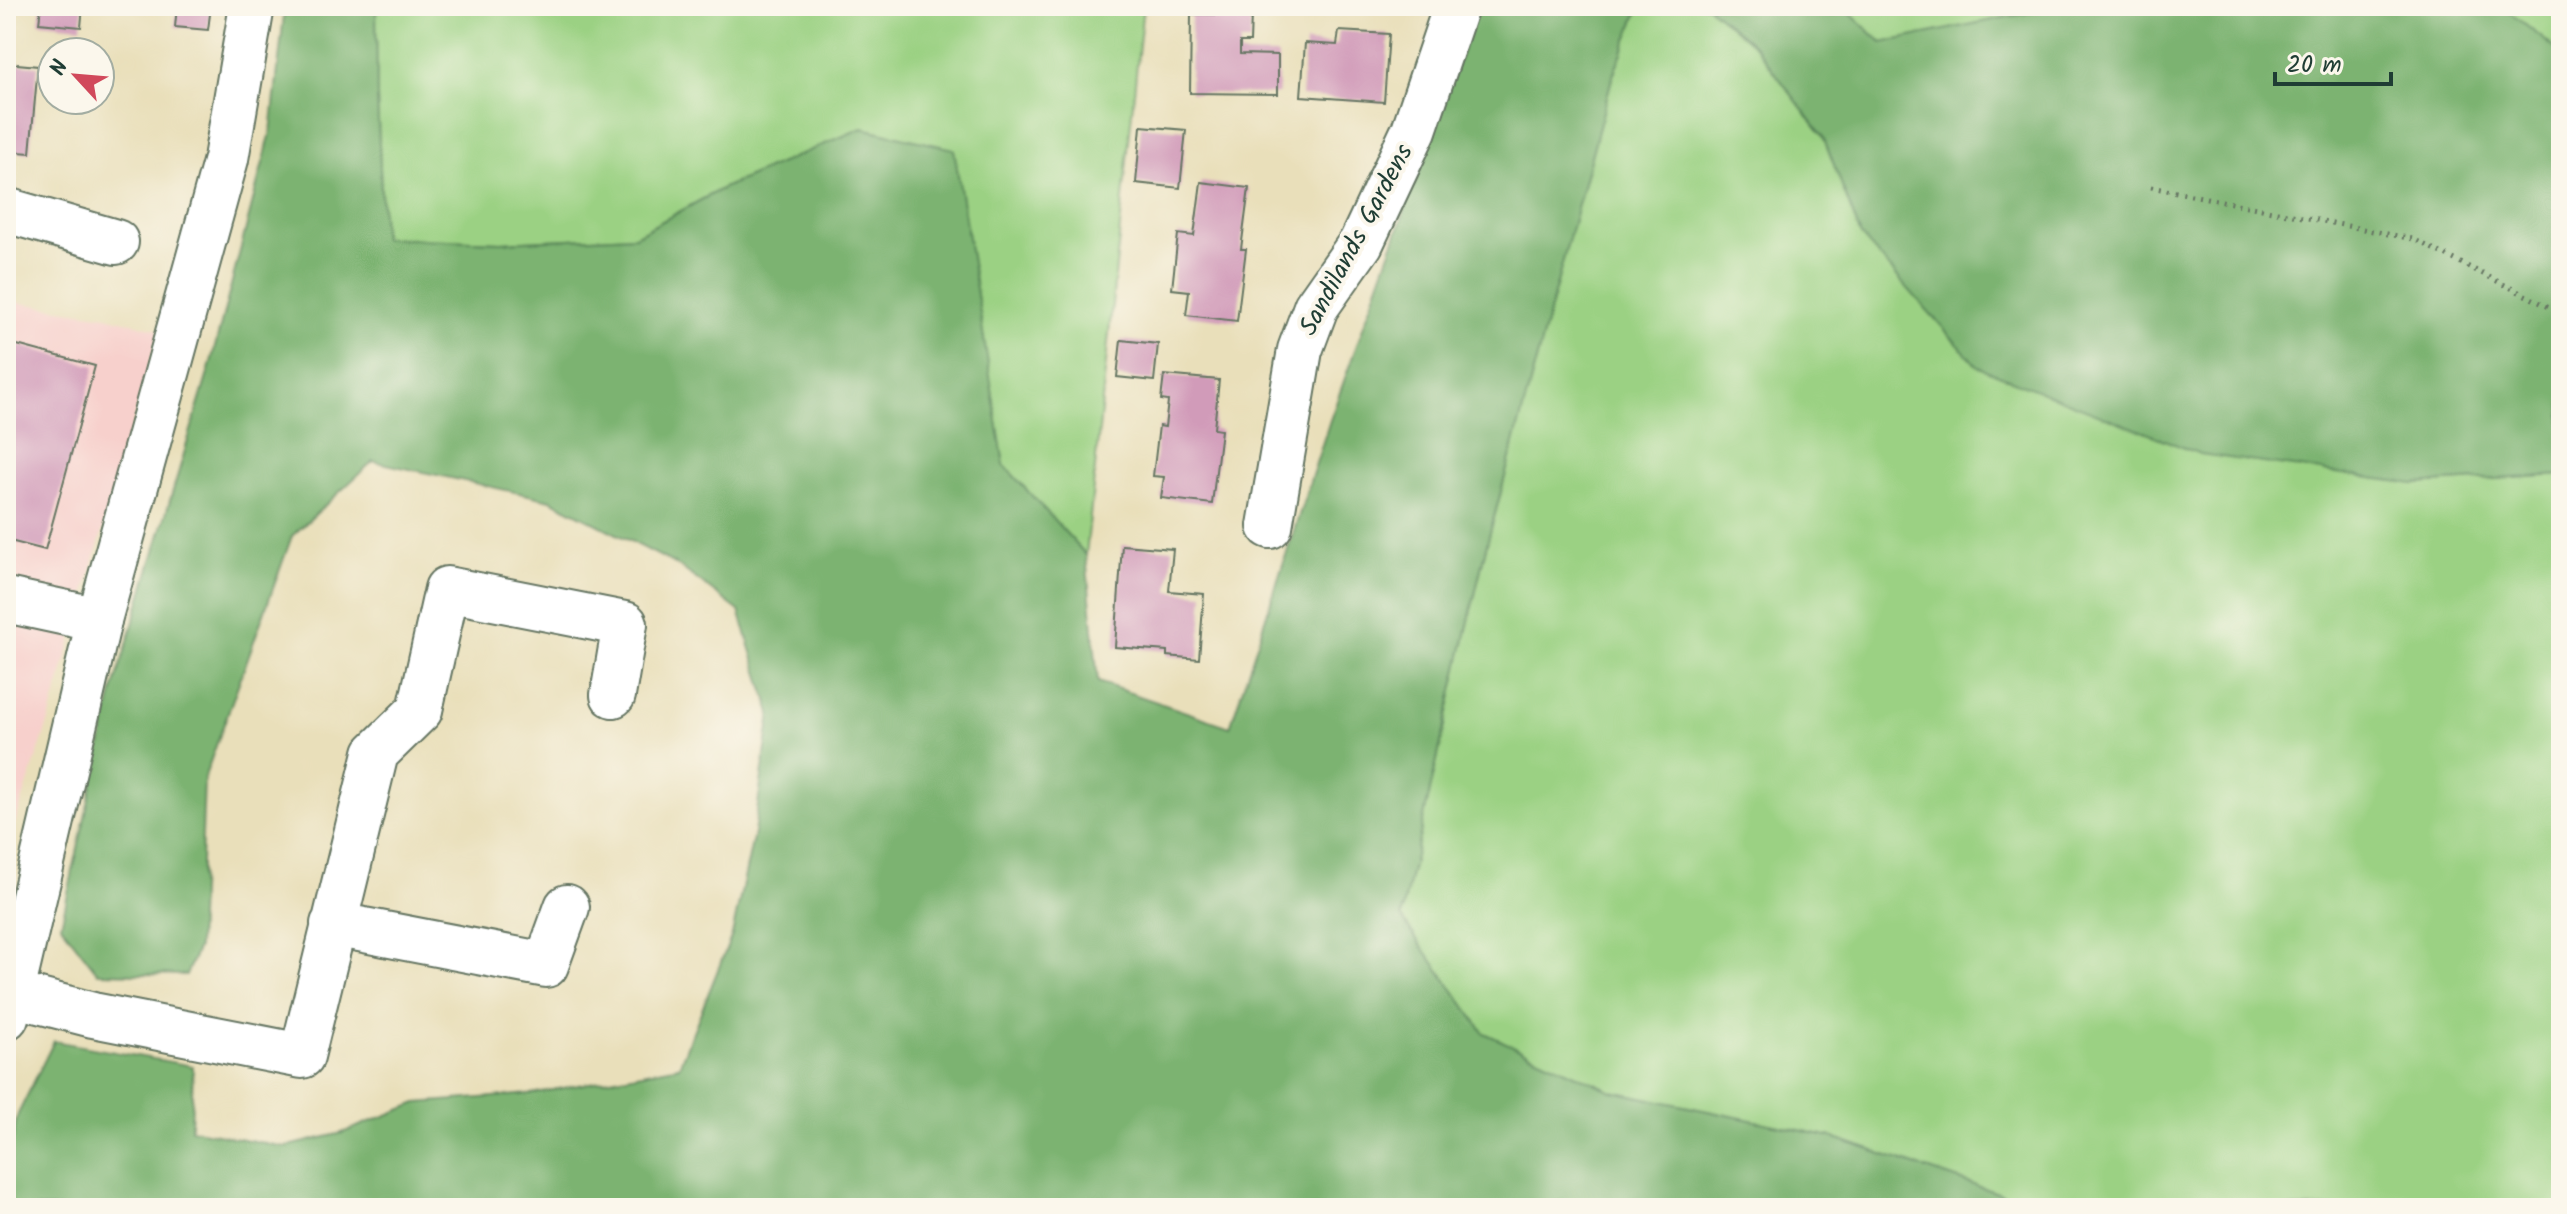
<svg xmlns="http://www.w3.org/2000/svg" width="2567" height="1214" viewBox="0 0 2567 1214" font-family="Kalam,sans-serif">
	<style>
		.built { fill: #f7d0cc }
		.green { fill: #9bd183; stroke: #5d875c; stroke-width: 2 }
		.forest { fill: #7cb371; stroke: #4e7852; stroke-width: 2 }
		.building { fill: #d19bb9 }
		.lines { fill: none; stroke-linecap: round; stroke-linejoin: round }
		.minor-casing { stroke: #667663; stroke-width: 48 }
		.major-casing { stroke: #667663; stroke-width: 48 }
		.path { stroke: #667663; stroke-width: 5; stroke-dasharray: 2 6; stroke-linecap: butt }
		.minor { stroke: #fff; stroke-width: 44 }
		.major { stroke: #fff; stroke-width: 44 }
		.labels { text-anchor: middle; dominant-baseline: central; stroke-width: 8; stroke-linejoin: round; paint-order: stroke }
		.street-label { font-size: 26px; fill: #1f3d34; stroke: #fbf7ec }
	</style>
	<rect width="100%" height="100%" fill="#fbf7ec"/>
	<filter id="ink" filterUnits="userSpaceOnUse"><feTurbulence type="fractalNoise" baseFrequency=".0125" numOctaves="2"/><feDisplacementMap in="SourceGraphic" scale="16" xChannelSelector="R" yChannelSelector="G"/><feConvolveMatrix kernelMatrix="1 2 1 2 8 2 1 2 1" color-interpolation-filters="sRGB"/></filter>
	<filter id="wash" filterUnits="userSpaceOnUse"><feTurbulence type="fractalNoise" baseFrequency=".006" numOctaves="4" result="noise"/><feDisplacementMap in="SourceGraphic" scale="32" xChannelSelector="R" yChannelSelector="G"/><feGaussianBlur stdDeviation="1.8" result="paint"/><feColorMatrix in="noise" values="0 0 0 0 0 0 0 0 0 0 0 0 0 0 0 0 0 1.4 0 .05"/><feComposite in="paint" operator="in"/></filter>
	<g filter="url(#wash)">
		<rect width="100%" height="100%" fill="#e9dfba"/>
		<!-- built -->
		<path class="built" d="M6,301L106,316L159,330L49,720L6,850Z"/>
		<!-- green -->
		<path class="green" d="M376,6H1143L1086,555L1004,466L953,149L862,128L723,188L635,236L501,242L383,238L377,97Z
			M1640,6H1707L1755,46L1823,136L1861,236L2414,484L2561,475V1208H2042L1832,1137L1612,1091L1484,1033L1401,917L1485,551L1612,78Z
			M1842,6H2040L2031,12L1882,43Z
			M2501,6H2561V53Z"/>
		<!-- forest -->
		<path class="forest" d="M285,6H376L377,97L383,238L501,242L635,236L723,188L862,128L954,149L1004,465L1086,555L1098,682L1230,727L1330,420L1478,6H1640L1612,78L1485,551L1401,917L1484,1033L1612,1091L1832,1137L2042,1208H6V1166L18,1114L54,1041L193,1066L191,1129L285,1147L342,1133L417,1103L531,1094L679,1066L732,935L754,833L771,713L739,611L679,566L551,500L373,461L292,536L204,779L198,947L186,975L98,973L61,925L113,691L209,370L271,132Z
			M1707,6H1842L1882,43L2031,12L2040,6H2501L2561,53V475L2414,484L2200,454L1978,367L1861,236L1823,136L1755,46Z"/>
		<g id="blocks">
			<!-- building -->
			<path class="building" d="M41,6H83L81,27L39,23Z
				M177,6H211L208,30L175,27Z
				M1191,14L1251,15L1250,42H1240V54L1278,55V94L1190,93Z
				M1339,31L1389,34L1384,102L1301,96L1305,43L1337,45Z
				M6,63L38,66L30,153L6,151Z
				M1141,126L1186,130L1180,188L1136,183Z
				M1201,182L1249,188L1241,249H1246L1237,321L1186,315L1189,291L1172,289L1178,234L1194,236Z
				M1121,340L1158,344L1154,381L1117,377Z
				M6,342L95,366L45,550L6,540Z
				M1164,375L1219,380L1214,429L1221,430L1212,504L1161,498L1164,477L1153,476L1159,426L1165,427L1168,401L1161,400Z
				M1122,545L1173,549L1169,591L1204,594L1199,659L1167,656V651L1115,647Z"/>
		</g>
	</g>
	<g filter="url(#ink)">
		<use href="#blocks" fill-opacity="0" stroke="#667663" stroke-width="2"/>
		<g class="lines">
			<!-- minor casing -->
			<g class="minor-casing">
				<path id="minor" d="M6,210L116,242
					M1270,526L1300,350L1316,307L1361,243L1414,130L1456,6
					M6,600L99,620
					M333,924L546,965L567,907
					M12,994L93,1015L302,1056L376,753L420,710L447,589L625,624L613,695"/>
			</g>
			<!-- major casing -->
			<g class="major-casing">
				<path id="major" d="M6,1017L99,620L226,159L252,6"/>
			</g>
			<!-- path -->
			<path class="path" d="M2151,187L2413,239L2561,313"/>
			<!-- minor -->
			<use href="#minor" class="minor"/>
			<!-- major -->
			<use href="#major" class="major"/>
		</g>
	</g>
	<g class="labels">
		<!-- street labels -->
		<g class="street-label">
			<text transform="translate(1357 240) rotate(-62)">Sandilands Gardens</text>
		</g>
	</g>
	<!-- margin -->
	<rect width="2567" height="1214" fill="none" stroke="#fbf7ec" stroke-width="32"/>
	<!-- north arrow -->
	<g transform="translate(76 76) rotate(296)"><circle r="38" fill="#fbf7ec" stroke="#a3ada2" stroke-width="2"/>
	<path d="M0-6L14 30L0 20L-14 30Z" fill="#d1495b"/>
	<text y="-12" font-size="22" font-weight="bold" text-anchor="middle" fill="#1f3d34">N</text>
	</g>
	<!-- scale -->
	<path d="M2275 72v12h116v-12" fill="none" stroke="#1f3d34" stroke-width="4"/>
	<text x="2287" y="72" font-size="24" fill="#1f3d34" stroke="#fbf7ec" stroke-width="6" paint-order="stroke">20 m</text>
</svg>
